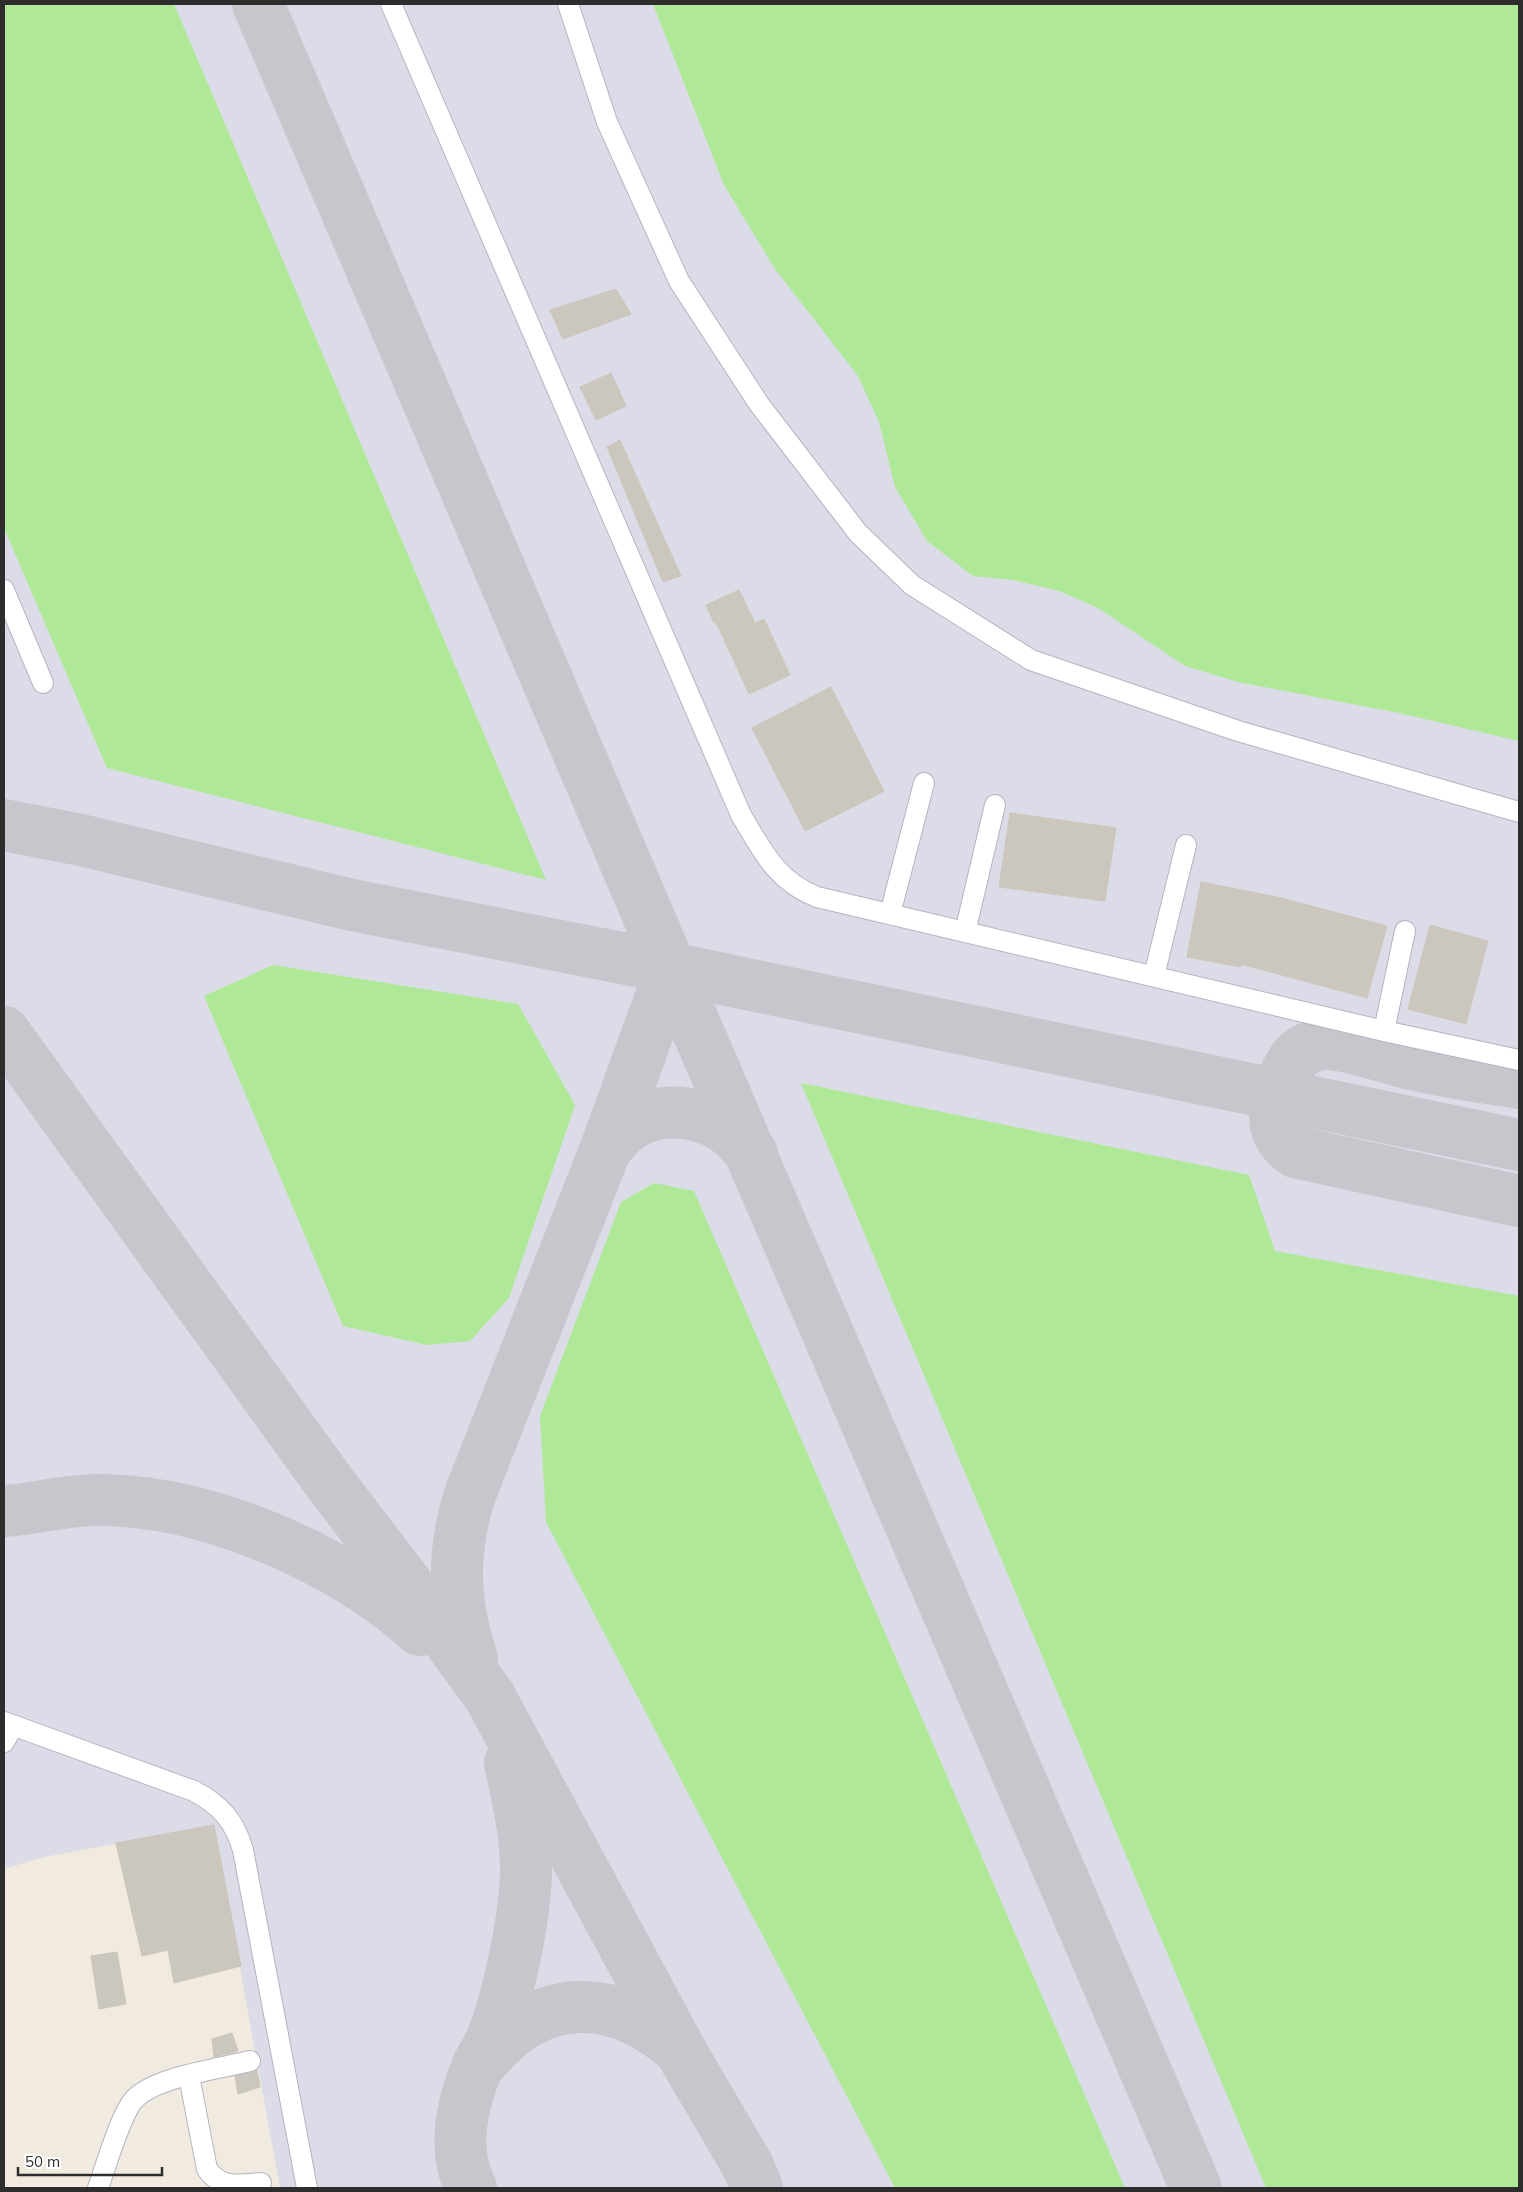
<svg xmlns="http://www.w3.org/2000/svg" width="1523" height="2192" viewBox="0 0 1523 2192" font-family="Mulish,sans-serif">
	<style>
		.airport { fill: #dbdce8 }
		.green { fill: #afe998 }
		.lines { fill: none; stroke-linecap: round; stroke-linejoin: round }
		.taxiway { stroke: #c8c6cc; stroke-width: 52 }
		.building { fill: #cbc7be; stroke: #ccc6b8 }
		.minor-casing { stroke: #b3b4c2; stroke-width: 22 }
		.minor { stroke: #fff; stroke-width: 20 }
	</style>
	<rect width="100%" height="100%" fill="#f0eadf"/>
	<!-- airport -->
	<path class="airport" d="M4,4H1519V2188H280L214,1826L44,1857L4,1869Z"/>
	<!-- green -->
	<path class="green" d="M4,4H174L546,880L107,768L4,528Z
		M653,4H1519V741L1399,713L1238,682L1185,666L1098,608L1059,591L1013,580L973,576L927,541L895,487L879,422L858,376L775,269L724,185Z
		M273,965L518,1004L575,1105L509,1298L470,1341L427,1345L343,1326L204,996Z
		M801,1083L1249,1175L1275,1251L1519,1296V2188H1266Z
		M654,1183L694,1191L1125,2188H895L546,1522L540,1416L621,1202Z"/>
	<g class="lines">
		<!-- taxiway -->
		<path class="taxiway" d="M258,4L671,969L1196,2188
			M4,825L81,840L352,905L622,958L1519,1145
			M4,1032L329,1482L417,1597L490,1697L684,2057L748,2166L757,2188
			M1519,1083C1482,1077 1444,1072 1407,1063C1387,1058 1344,1043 1325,1044C1295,1046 1285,1069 1279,1095C1276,1106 1273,1118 1277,1129C1280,1139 1287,1146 1295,1152L1519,1201
			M606,1148C612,1142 617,1136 622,1131C651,1106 693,1108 724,1127C735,1134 743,1144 752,1154
			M4,1511C36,1509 66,1500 98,1500C208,1500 339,1558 420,1630
			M472,1659C453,1602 452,1554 469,1497L606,1148L671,969
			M483,2061C540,1991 613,1991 679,2049
			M471,2188C452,2151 461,2108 476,2070C479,2061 485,2053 490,2043C502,2016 509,1985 515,1956C520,1934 525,1898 526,1876C527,1839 518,1799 510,1763"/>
	</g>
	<!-- building -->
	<path class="building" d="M616,289L631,314L563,339L550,310Z
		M611,373L626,406L596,420L580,387Z
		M620,440L681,576L663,582L607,447Z
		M739,590L755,623L764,619L790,675L749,694L716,622L714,623L706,605Z
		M831,687L884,791L805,831L752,728Z
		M1010,813L1116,828L1105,901L999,887Z
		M1201,882L1277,897L1387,926L1367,998L1241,964V967L1187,957Z
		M1430,925L1488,941L1466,1024L1408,1009Z
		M214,1825L241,1966L174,1983L168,1950L142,1956L116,1843Z
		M117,1952L126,2004L99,2009L91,1956Z
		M232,2033L238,2051L214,2057L212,2039Z
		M257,2070L260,2087L238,2094L235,2076Z"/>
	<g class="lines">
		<!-- minor casing -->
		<g class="minor-casing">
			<path id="minor" d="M391,4L741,815C762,850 776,881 817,897L1384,1031L1519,1060
				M568,4L607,122L679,281L759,404L858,533L912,585L1031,660L1238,731L1519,812
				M4,590L43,683
				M890,914L924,783
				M965,932L995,805
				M1154,976L1186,845
				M1384,1031L1405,931
				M4,1722L194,1791C221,1805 235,1822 243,1850L307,2188
				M4,1742L13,1726
				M189,2076L207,2169C220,2189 240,2185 261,2183
				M98,2188C106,2166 119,2120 132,2102C151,2077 219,2069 250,2061"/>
		</g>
		<!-- minor -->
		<use href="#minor" class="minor"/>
	</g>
	<!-- border -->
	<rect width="1523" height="2192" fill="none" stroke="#2d2d2d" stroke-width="10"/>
	<!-- scale -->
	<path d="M18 2167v8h144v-8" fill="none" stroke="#2d2d2d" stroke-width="2.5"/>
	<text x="25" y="2167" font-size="15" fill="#2d2d2d" stroke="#ffffff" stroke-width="4" paint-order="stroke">50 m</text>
</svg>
